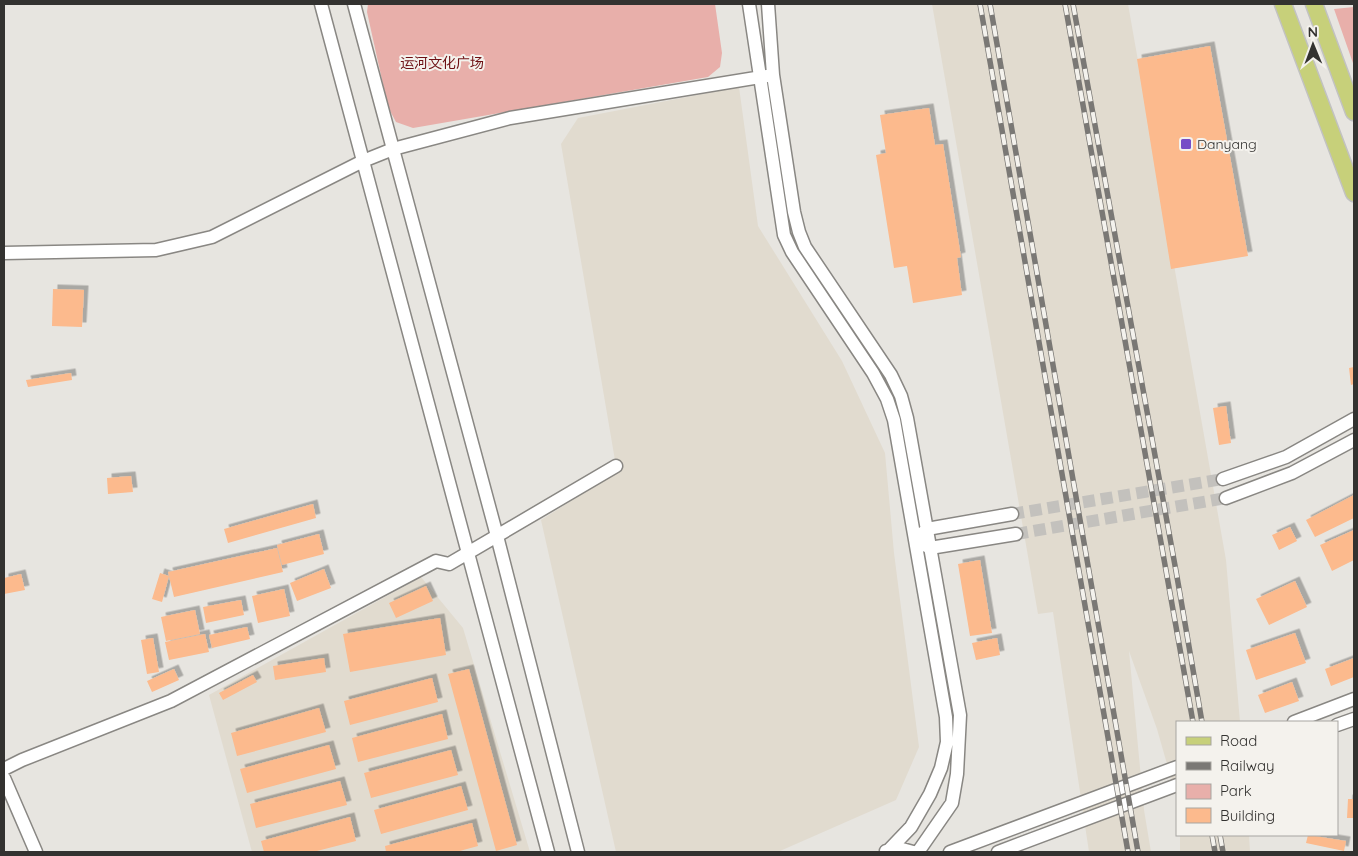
<svg xmlns="http://www.w3.org/2000/svg" width="1358" height="856" viewBox="0 0 1358 856" font-family="Quicksand,'Noto Sans SC',sans-serif">
	<style>
		.built { fill: #e1dbcf }
		.green { fill: #e8afaa }
		.building { fill: #fcba8d; filter: url(#shadow) }
		.lines { fill: none; stroke-linecap: round; stroke-linejoin: round }
		.minor-tunnel { stroke: #c3c1bd; stroke-width: 12; stroke-dasharray: 12 6; stroke-linecap: butt }
		.minor-casing { stroke: #898783; stroke-width: 15 }
		.major-casing { stroke: #c2c2c1; stroke-width: 19 }
		.minor { stroke: #fff; stroke-width: 12 }
		.major { stroke: #c7d07a; stroke-width: 16 }
		.rail-casing { stroke: #7a7875; stroke-width: 5.5 }
		.rail { stroke: #f4f2ed; stroke-width: 4; stroke-dasharray: 11; stroke-linecap: butt }
		.poi-dot { fill: #764ec7; stroke: #f4f2ed; stroke-width: 2 }
		.labels { text-anchor: middle; dominant-baseline: central; stroke-width: 4; stroke-linejoin: round; paint-order: stroke }
		.park-label { font-size: 14px; fill: #6c0e12; stroke: #f4f2ed }
		.poi-label { font-size: 14px; fill: #333230; stroke: #f4f2ed; text-anchor: start }
	</style>
	<defs>
		<filter id="shadow"><feDropShadow dx="4.5" dy="-4.5" stdDeviation="0" flood-color="#0004"/></filter>
	</defs>
	<rect width="100%" height="100%" fill="#e7e5e0"/>
	<!-- built -->
	<path class="built" d="M932,4H1128L1226,560L1240,722H1177V799L1157,729L1129,651L1144,810L1151,852H1089L1053,612L1038,614Z
		M739,87L758,226L842,361L885,453L894,553L919,747L896,800L780,851L781,852H616L541,520L617,472L561,144L578,118Z
		M421,577L463,628L530,852H252L209,695Z
		M1180,835H1249L1250,852H1180Z"/>
	<!-- green -->
	<path class="green" d="M368,4H715L722,53L720,67L708,77L413,128L396,122L388,107L367,12Z
		M1354,7V66L1334,9Z"/>
	<!-- building -->
	<path class="building" d="M1210,46L1248,256L1171,269L1137,59Z
		M929,108L935,145L943,144L961,257L957,258L962,295L913,303L907,266L894,268L876,155L886,153L880,115Z
		M53,289L84,290L82,327L52,326Z
		M1354,367V384L1351,385L1349,368Z
		M71,373L72,380L28,387L26,380Z
		M1226,406L1231,443L1219,445L1213,408Z
		M131,476L133,492L108,494L107,478Z
		M1354,495V518L1315,537L1306,520Z
		M313,504L316,518L228,543L224,529Z
		M1290,527L1297,541L1279,550L1272,535Z
		M1354,530V560L1332,571L1320,545Z
		M319,534L324,554L282,565L277,545Z
		M277,548L283,572L174,597L168,572Z
		M980,560L992,633L970,636L958,564Z
		M324,569L331,588L297,601L290,583Z
		M160,573L169,576L162,602L152,599Z
		M21,574L25,590L4,594V578Z
		M1295,581L1307,607L1269,625L1256,599Z
		M426,586L433,601L396,618L389,603Z
		M284,589L290,616L258,623L252,596Z
		M241,600L244,615L206,623L203,607Z
		M195,610L200,634L166,641L161,617Z
		M440,618L446,655L350,672L343,634Z
		M247,627L250,639L212,648L209,635Z
		M1295,633L1306,663L1256,680L1246,650Z
		M205,634L209,652L169,660L165,642Z
		M153,638L159,672L147,674L141,640Z
		M997,638L1000,655L976,660L972,643Z
		M324,658L326,672L275,680L273,666Z
		M1354,658V677L1331,686L1325,669Z
		M174,669L179,680L152,692L147,681Z
		M469,669L517,845L496,851L448,674Z
		M253,675L257,682L223,700L219,693Z
		M432,678L438,702L350,725L344,701Z
		M1292,682L1299,701L1265,713L1258,695Z
		M319,708L326,732L237,756L231,733Z
		M442,714L448,739L358,762L352,738Z
		M329,745L336,769L247,793L240,769Z
		M451,750L458,775L371,798L364,773Z
		M340,781L347,805L256,828L250,804Z
		M461,786L468,810L381,834L374,810Z
		M1348,799H1354V818H1347Z
		M350,817L356,841L313,852H264L261,841Z
		M472,823L478,846L456,852H386L385,846Z
		M1308,835L1346,841L1344,851L1306,843Z"/>
	<g class="lines">
		<!-- minor-tunnel -->
		<path class="minor-tunnel" d="M1012,514L1223,479
			M1016,534L1226,498"/>
		<!-- minor casing -->
		<g class="minor-casing">
			<path id="minor" d="M321,4L548,852
				M354,4L497,536L578,852
				M749,4L784,235L792,252L873,373L887,399L894,420L946,717L947,742L941,768L930,794L911,827L889,850
				M768,4L773,75L794,212L799,232L805,247L891,375L901,396L907,418L960,715L957,774L952,803L918,852
				M4,253L156,250L212,237L363,161L393,149L510,118L767,76
				M1223,479L1286,457L1354,419
				M1226,498L1292,473L1354,440
				M1012,514L927,529L915,540L930,548L1016,534
				M1294,722L1354,699
				M1337,725L1354,719
				M4,769L22,760L171,701L436,561L449,564L616,466
				M4,778L36,852
				M886,851L902,849L913,852
				M950,852L1177,767
				M998,852L1177,785"/>
		</g>
		<!-- major casing -->
		<g class="major-casing">
			<path id="major" d="M1283,4L1354,193
				M1314,4L1354,112"/>
		</g>
		<!-- minor -->
		<use href="#minor" class="minor"/>
		<!-- major -->
		<use href="#major" class="major"/>
		<!-- rail casing -->
		<g class="rail-casing">
			<path id="rail" d="M980,4L1128,852
				M990,4L1138,852
				M1065,4L1193,722
				M1073,4L1176,571L1202,722
				M1212,835L1215,852
				M1220,835L1223,852"/>
		</g>
		<!-- rail -->
		<use href="#rail" class="rail"/>
	</g>
	<!-- markers -->
	<rect class="poi-dot" x="1180" y="138" width="12" height="12" rx="2.5"/>
	<g class="labels">
		<!-- park labels -->
		<g class="park-label">
			<text x="442" y="63">运河文化广场</text>
		</g>
		<!-- poi labels -->
		<g class="poi-label">
			<text x="1197" y="144">Danyang</text>
		</g>
	</g>
	<!-- border -->
	<rect width="1358" height="856" fill="none" stroke="#333230" stroke-width="10"/>
	<!-- legend -->
	<rect x="1176" y="721" width="162" height="115" fill="#f4f2ed" stroke="#a7a5a1"/>
	<rect x="1186" y="737" width="25" height="8" fill="#c7d07a" stroke="#a7a5a1"/>
	<text x="1220" y="746" font-size="15" fill="#333230">Road</text>
	<rect x="1186" y="762" width="25" height="8" fill="#7a7875" stroke="#a7a5a1"/>
	<text x="1220" y="771" font-size="15" fill="#333230">Railway</text>
	<rect x="1186" y="784" width="25" height="15" fill="#e8afaa" stroke="#a7a5a1"/>
	<text x="1220" y="796" font-size="15" fill="#333230">Park</text>
	<rect x="1186" y="808" width="25" height="15" fill="#fcba8d" stroke="#a7a5a1"/>
	<text x="1220" y="821" font-size="15" fill="#333230">Building</text>
	<!-- north arrow -->
	<g transform="translate(1313 45) rotate(359)" stroke="#f4f2ed" stroke-width="4" paint-order="stroke">
	<path d="M0-4L9 19L0 12L-9 19Z" fill="#333230"/>
	<text y="-8" font-size="14" font-weight="bold" text-anchor="middle" fill="#333230">N</text>
	</g>
</svg>
